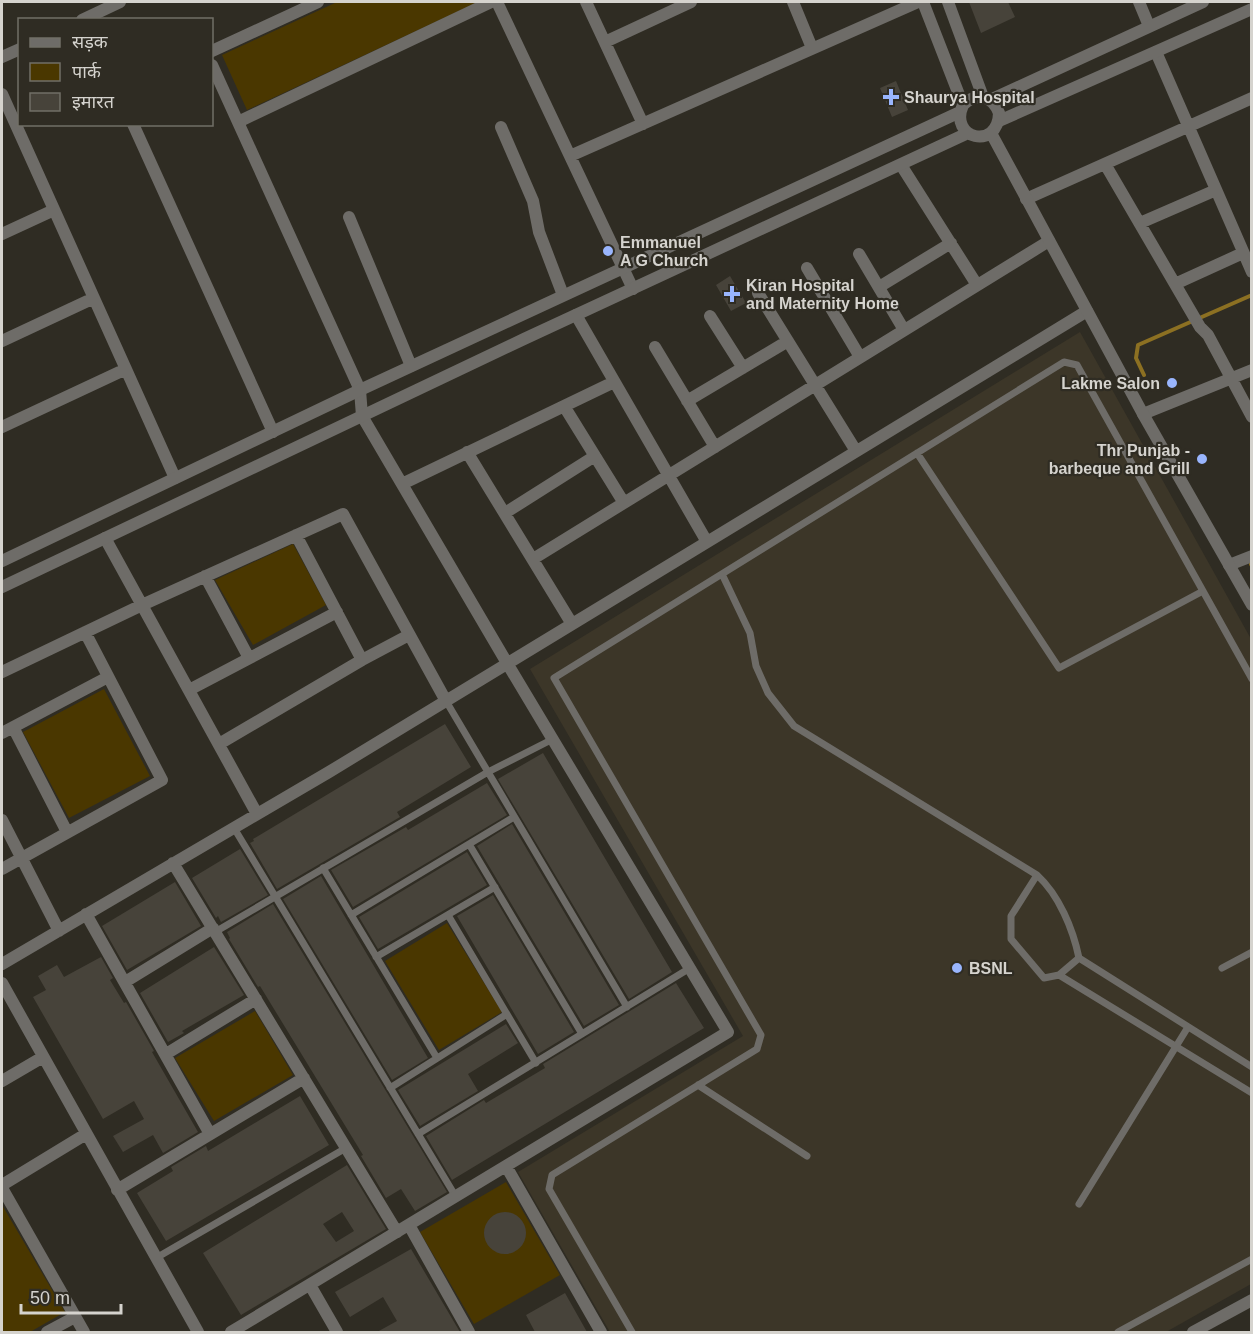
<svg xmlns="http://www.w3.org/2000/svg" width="1253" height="1334" viewBox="0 0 1253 1334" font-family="Arial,'Noto Sans Devanagari',sans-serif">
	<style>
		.built { fill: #3c3628 }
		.green { fill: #4a3700 }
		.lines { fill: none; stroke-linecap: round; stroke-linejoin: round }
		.stream { stroke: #8c7022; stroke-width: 4 }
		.building { fill: #47433a; fill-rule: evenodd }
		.service { stroke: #6e6c68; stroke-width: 7 }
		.minor { stroke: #6e6c68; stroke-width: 12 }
		.tertiary { stroke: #6e6c68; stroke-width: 12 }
		.poi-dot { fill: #99b5fd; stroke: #2f2c23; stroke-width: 2 }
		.labels { text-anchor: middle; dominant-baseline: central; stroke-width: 4.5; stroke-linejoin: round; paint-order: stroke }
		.poi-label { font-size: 16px; font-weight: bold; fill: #d5d3ce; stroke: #2f2c23; text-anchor: start }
	</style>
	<rect width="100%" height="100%" fill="#2f2c23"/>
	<!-- built -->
	<path class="built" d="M1080,332L1251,639V1284L1166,1332H610L518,1172L743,1036L530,669Z"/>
	<!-- green -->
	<path class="green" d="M337,2H478L247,110L222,55Z
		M293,544L326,605L253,645L215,580Z
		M104,689L150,776L69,818L23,732Z
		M447,923L502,1012L439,1050L385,961Z
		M255,1011L293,1075L214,1121L175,1058Z
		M506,1182L560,1275L474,1324L420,1232Z
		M2,1205L65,1312L30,1332H2Z"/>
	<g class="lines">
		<!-- stream -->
		<path class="stream" d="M1144,375L1136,358L1138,345L1252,295
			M1251,564L1252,566"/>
	</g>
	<!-- building -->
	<path class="building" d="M969,2H1008L1015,17L981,33Z
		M896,81L908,110L892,117L880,88Z
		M730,276L746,303L731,311L716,285Z
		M445,724L471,767L397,812L400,817L277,889L250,843L254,841L253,839Z
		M543,753L672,972L629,999L498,779Z
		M487,783L507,815L353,907L331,870L406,827L408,830Z
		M512,824L619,1005L584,1026L477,846Z
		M240,849L268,895L221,922L218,916L216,918L192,878Z
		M467,852L487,885L378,949L359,917Z
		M321,876L428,1058L392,1080L283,899Z
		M175,882L201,926L127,970L102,926Z
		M493,895L574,1032L538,1054L457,916Z
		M273,904L447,1192L415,1211L401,1189L386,1198L361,1156L363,1155L260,986L258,987L229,939L230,938L227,932Z
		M214,947L244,995L182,1031L184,1033L168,1042L140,993Z
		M101,957L113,978L110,980L124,1003L126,1002L154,1051L152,1052L198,1132L163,1153L153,1135L123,1152L113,1136L144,1119L134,1101L103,1119L33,997L46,990L38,976L57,965L64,977Z
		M676,983L704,1028L452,1180L426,1136L484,1100L486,1103L545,1068L543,1064Z
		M506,1024L518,1043L468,1074L478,1091L420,1126L398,1090Z
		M300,1096L329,1145L166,1241L137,1193L173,1171L171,1167L206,1146L208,1151Z
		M347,1165L386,1229L241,1315L203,1253ZM342,1212L354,1231L336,1242L323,1224Z
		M484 1233a21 21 0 1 1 42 0a21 21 0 1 1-42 0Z
		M411,1249L460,1332H377L397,1321L383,1297L350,1317L335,1292Z
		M565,1293L587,1332H535L526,1315Z"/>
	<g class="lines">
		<!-- service -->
		<path class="service" d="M917,453L1059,668L1203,591
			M722,574L750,633L756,666L768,693L794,726L1037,875
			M446,701L627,1007
			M234,828L456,1197
			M469,844L582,1034
			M323,868L437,1058
			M1037,875C1059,895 1073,929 1079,958L1059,975L1044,978L1011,939V916Z
			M351,915L514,817
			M448,915L536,1063
			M215,932L488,772L553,739
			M376,957L495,887
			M1079,958L1252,1067
			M1222,968L1252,952
			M1059,975L1252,1093
			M698,1085L807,1156
			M390,1088L507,1014
			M418,1134L690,968
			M1079,1204L1188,1027
			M156,1258L346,1148
			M632,1332L549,1189L552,1175L757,1049L761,1035L554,678L1064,362L1077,365L1252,679
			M1118,1332L1252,1259"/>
		<!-- minor -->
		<path class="minor" d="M497,2L633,289
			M586,2L643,124
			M793,2L812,48
			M1139,2L1149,26
			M82,20L120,2
			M605,42L691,2
			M212,51L318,2
			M1156,52L1252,272
			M2,57L20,49
			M212,65L360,390L362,416L507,663L728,1032L231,1332
			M2,94L175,478
			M238,122L491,2
			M133,124L273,432
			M501,127L533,201L539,232L563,295
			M570,156L918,2
			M1105,164L1200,327L1208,335L1252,417
			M901,165L977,285
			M1026,199L1252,98
			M349,217L411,366
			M1140,223L1216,190
			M2,234L54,210
			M859,254L904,330
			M807,268L860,357
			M1175,284L1243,253
			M879,287L951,243
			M758,293L856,451
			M576,315L707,542
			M710,316L743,368
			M2,341L94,298
			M655,347L715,447
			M687,401L788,341
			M564,406L624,503
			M1143,414L1252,370
			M2,427L126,369
			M467,452L572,624
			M402,484L614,382
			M505,513L595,456
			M296,535L362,660
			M105,538L257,814
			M533,559L1049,241
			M1229,565L1252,556
			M205,576L249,658
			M2,672L142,605L343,514L446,701
			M189,690L337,612
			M13,727L67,832
			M2,733L108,677
			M219,744L362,660L409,635
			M2,820L59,931
			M173,863L397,1232
			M2,869L162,780L85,632
			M86,914L210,1134
			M2,964L329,772L1087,311
			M125,982L213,928
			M2,983L198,1332
			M166,1054L256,999
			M2,1081L43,1057
			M506,1166L601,1332
			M2,1185L86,1134
			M2,1188L84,1332
			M117,1190L304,1078
			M409,1225L469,1332
			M310,1285L337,1332
			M47,1332L75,1317
			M1193,1332L1252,1300"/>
		<!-- tertiary -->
		<path class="tertiary" d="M923,2L963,105C948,139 998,151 999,113C992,95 976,92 963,105
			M948,2L983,97
			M990,100L1203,2
			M999,121L1252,9
			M991,133L1143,414L1252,605
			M2,561L360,390L960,112
			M2,587L524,339L968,133"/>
	</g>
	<!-- markers -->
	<g class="poi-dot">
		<path d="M888 88h6v6h6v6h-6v6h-6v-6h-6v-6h6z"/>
		<circle cx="608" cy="251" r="6"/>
		<path d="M729 285h6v6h6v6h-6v6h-6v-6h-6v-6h6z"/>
		<circle cx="1172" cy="383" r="6"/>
		<circle cx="1202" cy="459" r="6"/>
		<circle cx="957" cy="968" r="6"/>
	</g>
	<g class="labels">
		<!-- poi labels -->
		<g class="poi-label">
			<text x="904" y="97">Shaurya Hospital</text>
			<text x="620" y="242">Emmanuel<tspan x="620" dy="18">A G Church</tspan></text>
			<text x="746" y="285">Kiran Hospital<tspan x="746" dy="18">and Maternity Home</tspan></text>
			<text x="1160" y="383" text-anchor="end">Lakme Salon</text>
			<text x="1190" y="450" text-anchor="end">Thr Punjab -<tspan x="1190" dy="18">barbeque and Grill</tspan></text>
			<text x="969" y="968">BSNL</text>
		</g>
	</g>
	<!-- border -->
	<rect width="1253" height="1334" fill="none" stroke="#d5d3ce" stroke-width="6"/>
	<!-- legend -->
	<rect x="18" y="18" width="195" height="108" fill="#2f2c23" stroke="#716f67" stroke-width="1.5"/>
	<rect x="30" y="38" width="30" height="9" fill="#6e6c68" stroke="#716f67" stroke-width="1.5"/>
	<text x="72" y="48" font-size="18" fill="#d5d3ce">सड़क</text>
	<rect x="30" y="63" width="30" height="18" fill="#4a3700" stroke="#716f67" stroke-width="1.5"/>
	<text x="72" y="78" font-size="18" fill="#d5d3ce">पार्क</text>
	<rect x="30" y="93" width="30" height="18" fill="#47433a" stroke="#716f67" stroke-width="1.5"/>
	<text x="72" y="108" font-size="18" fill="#d5d3ce">इमारत</text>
	<!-- scale -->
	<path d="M21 1304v9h100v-9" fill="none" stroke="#d5d3ce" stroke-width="3"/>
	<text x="30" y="1304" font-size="18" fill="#d5d3ce" stroke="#2f2c23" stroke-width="4.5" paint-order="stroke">50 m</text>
</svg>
